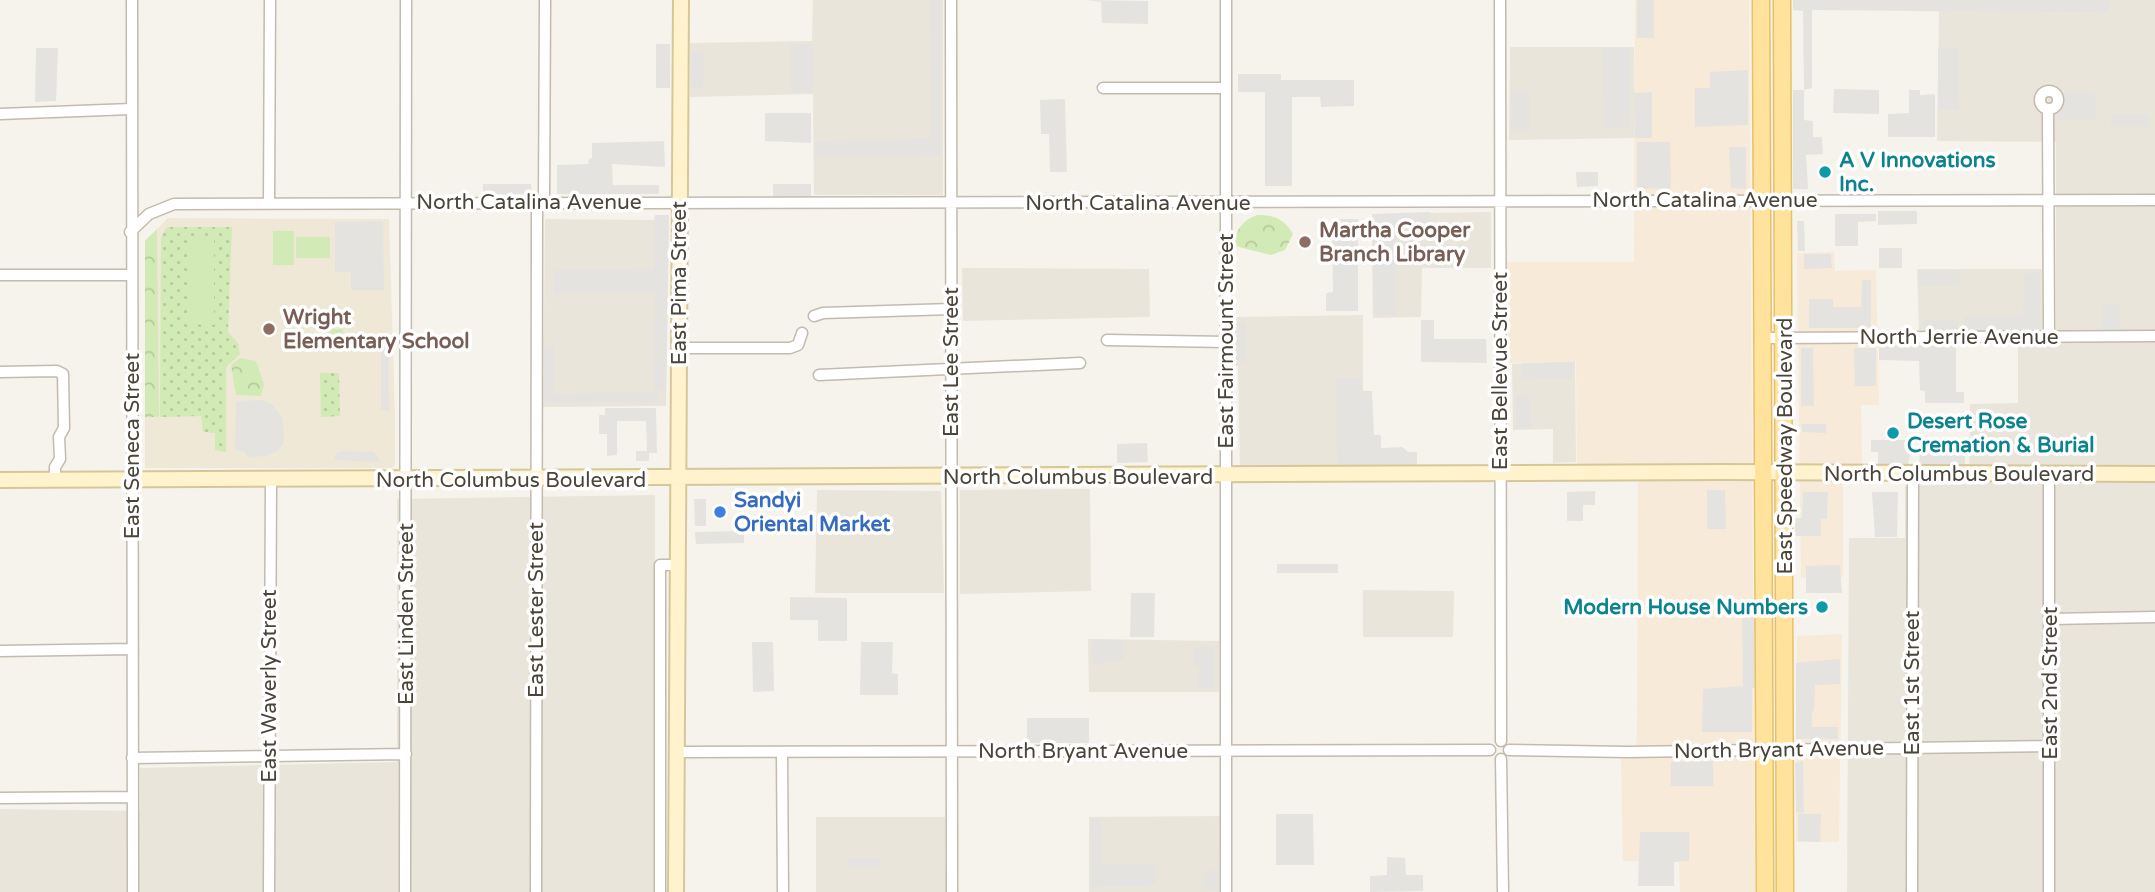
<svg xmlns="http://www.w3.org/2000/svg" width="2155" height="892" viewBox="0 0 2155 892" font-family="'Varela Round',sans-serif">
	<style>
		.residential { fill: #eae5da }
		.commercial { fill: #f7ead8 }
		.education { fill: #efe8d6 }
		.grass { fill: url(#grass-dots) }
		.forest { fill: url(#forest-crowns) }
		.pitch { fill: #d2eab5 }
		.parking { fill: #e5e3e0 }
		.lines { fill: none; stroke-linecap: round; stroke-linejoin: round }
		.street-casing { stroke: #c2bbae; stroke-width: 13 }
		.secondary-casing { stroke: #d6c79b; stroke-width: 18 }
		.primary-casing { stroke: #e6c16a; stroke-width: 19 }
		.street { stroke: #fff; stroke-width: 10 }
		.secondary { stroke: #fff3cd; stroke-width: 14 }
		.primary { stroke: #ffe39c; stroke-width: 16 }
		.culture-dot { fill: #0f9aa8; stroke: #fff; stroke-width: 2.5 }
		.education-dot { fill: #8d6e63; stroke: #fff; stroke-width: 2.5 }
		.shop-dot { fill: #3f7fe0; stroke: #fff; stroke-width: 2.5 }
		.labels { text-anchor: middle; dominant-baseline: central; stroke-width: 7; stroke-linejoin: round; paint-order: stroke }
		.culture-label { font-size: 21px; font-weight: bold; fill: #0d838f; stroke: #fff; text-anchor: start }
		.street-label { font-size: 21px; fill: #4b4439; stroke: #fff }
		.education-label { font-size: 21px; font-weight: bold; fill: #785e54; stroke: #fff; text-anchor: start }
		.shop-label { font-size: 21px; font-weight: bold; fill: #366cbe; stroke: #fff; text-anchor: start }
	</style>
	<defs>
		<pattern id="grass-dots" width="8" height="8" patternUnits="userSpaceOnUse" patternTransform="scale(1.75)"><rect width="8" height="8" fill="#d2eab5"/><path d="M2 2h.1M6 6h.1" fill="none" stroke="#b6ca9c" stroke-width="1.8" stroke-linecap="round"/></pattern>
		<pattern id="forest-crowns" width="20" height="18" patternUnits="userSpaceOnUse" patternTransform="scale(1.75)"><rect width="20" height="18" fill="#d2eab5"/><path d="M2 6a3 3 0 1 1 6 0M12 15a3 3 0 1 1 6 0" fill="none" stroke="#b6ca9c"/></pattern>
	</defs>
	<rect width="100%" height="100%" fill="#f6f3ec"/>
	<!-- residential -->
	<path class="residential" d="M813,0H943V195H814L813,94L690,97V43L812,41Z
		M2109,0H2155V892H1847L1849,538H1905V486L1969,484L1970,404L2018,403V346H2056V142L1937,141L1939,11L2109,13Z
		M1510,47H1634L1635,138L1509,140Z
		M1491,212V268H1422L1421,317L1373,318L1372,214Z
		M655,215H669L666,406L543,407L545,219L654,220Z
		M962,268L1149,269L1150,317L963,321Z
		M1917,269H2042V334L1919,333Z
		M1363,315V467L1240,468L1238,366L1233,365V317Z
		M1575,361L1576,462L1553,463V429L1513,430L1512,364Z
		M1090,489L1091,591L960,594V490Z
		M817,490L941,491L944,593H815Z
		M655,495V892H0V809L140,811V768L397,762V499Z
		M1363,590L1454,591L1453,637H1363Z
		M1088,639L1219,641V692H1089Z
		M1220,816L1219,892H1089V817Z
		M816,817H945L946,892H816Z"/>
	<!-- commercial -->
	<path class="commercial" d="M1635,0H1749L1755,892H1680L1679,862L1623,861L1621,759L1635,758L1637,733L1638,466L1577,464L1576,361L1506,363V262H1634Z
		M1834,252L1835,271L1876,270L1879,405H1861L1862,466H1843V577L1801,578L1797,253Z
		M1842,634L1839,842H1796L1797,636Z"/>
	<!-- education -->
	<path class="education" d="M168,218L389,219L395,417V465L392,468H145V241Z"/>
	<!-- grass -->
	<path class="grass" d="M167,227H232L228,332L238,343L240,354L226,367V452L215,450V433L203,432L201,416L160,417L161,237Z
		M320,373H339L340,416L321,417Z"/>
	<!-- forest -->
	<path class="forest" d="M1258,215C1275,215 1285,220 1293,234L1285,250L1271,255L1235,246C1234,230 1244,219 1258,215Z
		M157,229L159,417H145V241Z
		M325,329H343V348H325Z
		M240,358L256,361L264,384L261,396L236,395L231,365Z"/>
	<!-- pitch -->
	<path class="pitch" d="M273,231H294V265H273Z
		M296,237H330V258H296Z
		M190,238H214V325L189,324Z"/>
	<!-- parking -->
	<path class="parking" d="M929,0H941V155L814,157V142L930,138Z
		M1087,0L1148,1V24L1102,23L1101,2Z
		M1637,0H1654V38H1637Z
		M1793,0H2109V13L1812,10V88L1804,90V120L1813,121V137H1822L1823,154L1806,155L1808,189H1793V90H1804L1803,11L1793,10Z
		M656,44H670V88H656Z
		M790,44H813V93H791Z
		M36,48H58L56,101L35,102Z
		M1602,48H1630V127L1604,128Z
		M1938,48H1959V110L1938,109Z
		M691,52H704L703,88H691Z
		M1748,70V125L1695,127V88H1710V72Z
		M1238,74H1281V80H1354V106L1321,107L1320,97H1292V186H1265V92H1238Z
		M1834,89L1879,90V114L1833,113Z
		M1909,90H1920V95L1935,94V137H1888V114L1909,113Z
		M1511,92H1529V129H1511Z
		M1652,92V138H1635L1634,93Z
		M2064,92L2097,93L2096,120H2058V109L2064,108Z
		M1065,99L1067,172H1050L1049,134H1041L1040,100Z
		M765,113H811V143L765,141Z
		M2111,114H2148V127H2111Z
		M664,141L665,167L612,164L613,185H659V194H557V165L588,164L589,159L592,158V143Z
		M1637,142H1670L1671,189L1637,188Z
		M1729,147H1746V189L1731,188Z
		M1576,172H1598V186L1577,187Z
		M483,184H531L532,194L483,195Z
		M773,184H811V196H773Z
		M1878,211H1917V224L1878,225Z
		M1430,212V226L1397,227L1396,315L1373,314L1372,214Z
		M1835,214H1876V221L1858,222V246H1835Z
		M655,215H669L666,390L658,391V402L544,403V348L554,347L555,394L654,391L655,293H554V270L654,269Z
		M1332,219H1358V311H1326V293L1333,292Z
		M383,221L384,290H351V272H335V222Z
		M1797,221H1804L1805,251H1798Z
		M1879,248H1902V268H1879Z
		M1804,254H1831L1832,268L1804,269Z
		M1960,270L1961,285L1918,286V271Z
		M2040,272V330L1965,331V316H2023L2024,273Z
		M1862,280H1871V328H1809V299H1833V307H1861Z
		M2103,304L2120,305V332H2103Z
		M1923,319L1958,320V331L1923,330Z
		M1421,320H1434V339H1486L1487,363L1421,362Z
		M1237,323H1246V362H1236Z
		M388,339L389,412L381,409V345Z
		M1879,344L1956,345V392H1964V403H1925V391L1920,390L1919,361L1879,360Z
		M1801,348H1813L1814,406H1801Z
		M1854,348H1876V386H1855Z
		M1573,362L1574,378L1522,379V363Z
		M1336,378H1362V391H1372L1374,435H1381V448L1402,447L1408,452H1417V469L1337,468Z
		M1515,396L1530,397L1531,428H1516Z
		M236,401L262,400L272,404L283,419L284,444L277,451L266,456L247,457L246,453L235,449Z
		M605,408H656L657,453H649V461H636V451H647L646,421H617V455L607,456V434H599V415H605Z
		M1802,424H1826V433L1802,432Z
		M1871,440H1914L1908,464H1878V452H1871Z
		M1147,443L1148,462L1117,463V444Z
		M341,451L374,452L381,462L335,460V454Z
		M1920,452H1965V465L1919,464Z
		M1707,490H1725L1726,529H1707Z
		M1595,491V505H1583V521H1567V492Z
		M1803,492H1828L1827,519H1821V536H1795V518H1802Z
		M1872,492H1898L1897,537H1875Z
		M694,499H706V526H695Z
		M744,531V543L696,544L695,532Z
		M1277,564H1338V573H1277Z
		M1840,565L1842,593H1806V566Z
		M1131,593H1155L1154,637H1130Z
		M790,597L847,598V641H818V620H790Z
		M1742,603H1755L1756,687L1752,688V732H1702L1703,689L1743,686Z
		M1092,639L1124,640L1123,661L1093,664Z
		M752,642H773L774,691L753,692Z
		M861,642H893L892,673L898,674V695H860Z
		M1214,646V688H1198L1199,666L1193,665V647Z
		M1840,659V684L1815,685L1814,710L1812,713V727H1838V739H1796V663Z
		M1027,718H1089V743H1027Z
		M1713,761V786H1671V762Z
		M1803,761L1804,813L1796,812L1795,763Z
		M1276,814H1313L1314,865H1276Z
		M1798,814H1821L1820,842L1798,841Z
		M1090,819H1101L1102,864L1156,863V885L1091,887Z
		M1640,832H1689V861L1674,862V886H1638Z
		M1387,857L1405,858L1406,875H1423V891L1370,892V876L1387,875Z
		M848,858H881V867H848Z
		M1205,871H1219V891L1204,890Z"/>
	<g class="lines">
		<!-- street casing -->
		<g class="street-casing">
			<path id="street" d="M132,0L133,892
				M951,0L952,892
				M1226,0V892
				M1500,0L1501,741
				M1103,88H1226
				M2040 100a9 9 0 1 1 18 0a9 9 0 1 1-18 0Z
				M2048,110L2049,336
				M0,114L131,109
				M544,201L545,0
				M269,203L270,0
				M130,232L149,214L174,204L2155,200
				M0,275H131
				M814,316L823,313L951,309
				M1764,338L2155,336
				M1107,340L1227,342
				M679,348H790L798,345L802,333
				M0,372L57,371L63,374L64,428L59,437L60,459L55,467V481
				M819,375L1080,363
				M2050,619L2155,617
				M0,651L132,649
				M1509,750L1627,752L2050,746
				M677,752L1490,750
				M782,753L783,892
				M132,758L406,754
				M1501,759L1503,892
				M0,798L132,797
				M269,892L271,481
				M405,892L406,0
				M536,892L537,201
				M660,892V565H677
				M1912,892L1913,475
				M2049,892V475"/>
		</g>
		<!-- secondary casing -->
		<g class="secondary-casing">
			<path id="secondary" d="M0,480L1721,472L2155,474
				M676,892L681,0"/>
		</g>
		<!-- primary casing -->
		<g class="primary-casing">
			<path id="primary" d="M1761,0L1765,892
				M1782,0L1785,892"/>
		</g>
		<!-- street -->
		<use href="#street" class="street"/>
		<!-- secondary -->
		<use href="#secondary" class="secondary"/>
		<!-- primary -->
		<use href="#primary" class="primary"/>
	</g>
	<!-- markers -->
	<g class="culture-dot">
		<circle cx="1825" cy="172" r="7"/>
		<circle cx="1893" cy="433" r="7"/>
		<circle cx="1822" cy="607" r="7"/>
	</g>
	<g class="education-dot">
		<circle cx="1305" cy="242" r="7"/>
		<circle cx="269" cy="329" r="7"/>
	</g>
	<circle class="shop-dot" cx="720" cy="512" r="7"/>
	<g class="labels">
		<!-- culture labels -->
		<g class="culture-label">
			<text x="1839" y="160">A V Innovations<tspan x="1839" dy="24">Inc.</tspan></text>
			<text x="1907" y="421">Desert Rose<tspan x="1907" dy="24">Cremation &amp; Burial</tspan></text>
			<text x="1808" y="607" text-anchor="end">Modern House Numbers</text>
		</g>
		<!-- street labels -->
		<g class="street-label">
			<text x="1705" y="200">North Catalina Avenue</text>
			<text x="529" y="202">North Catalina Avenue</text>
			<text x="1138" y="203">North Catalina Avenue</text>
			<text transform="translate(679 283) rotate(-90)">East Pima Street</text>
			<text x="1959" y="337">North Jerrie Avenue</text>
			<text transform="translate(1226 341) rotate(-90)">East Fairmount Street</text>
			<text transform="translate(951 362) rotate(-90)">East Lee Street</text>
			<text transform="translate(1500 371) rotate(-90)">East Bellevue Street</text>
			<text transform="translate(132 446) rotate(-90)">East Seneca Street</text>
			<text transform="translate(1785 446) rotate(-90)">East Speedway Boulevard</text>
			<text x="1959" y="474">North Columbus Boulevard</text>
			<text x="1078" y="477">North Columbus Boulevard</text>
			<text x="511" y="480">North Columbus Boulevard</text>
			<text transform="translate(536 610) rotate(-90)">East Lester Street</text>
			<text transform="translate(406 614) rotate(-90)">East Linden Street</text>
			<text transform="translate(1912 683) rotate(-90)">East 1st Street</text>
			<text transform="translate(2050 683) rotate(-90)">East 2nd Street</text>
			<text transform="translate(269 686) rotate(-90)">East Waverly Street</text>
			<text transform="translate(1779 750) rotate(-1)">North Bryant Avenue</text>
			<text x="1083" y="751">North Bryant Avenue</text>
		</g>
		<!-- education labels -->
		<g class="education-label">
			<text x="1319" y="230">Martha Cooper<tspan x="1319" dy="24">Branch Library</tspan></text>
			<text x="283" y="317">Wright<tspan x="283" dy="24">Elementary School</tspan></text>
		</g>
		<!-- shop labels -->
		<g class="shop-label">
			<text x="734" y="500">Sandyi<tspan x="734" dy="24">Oriental Market</tspan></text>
		</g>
	</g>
</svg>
